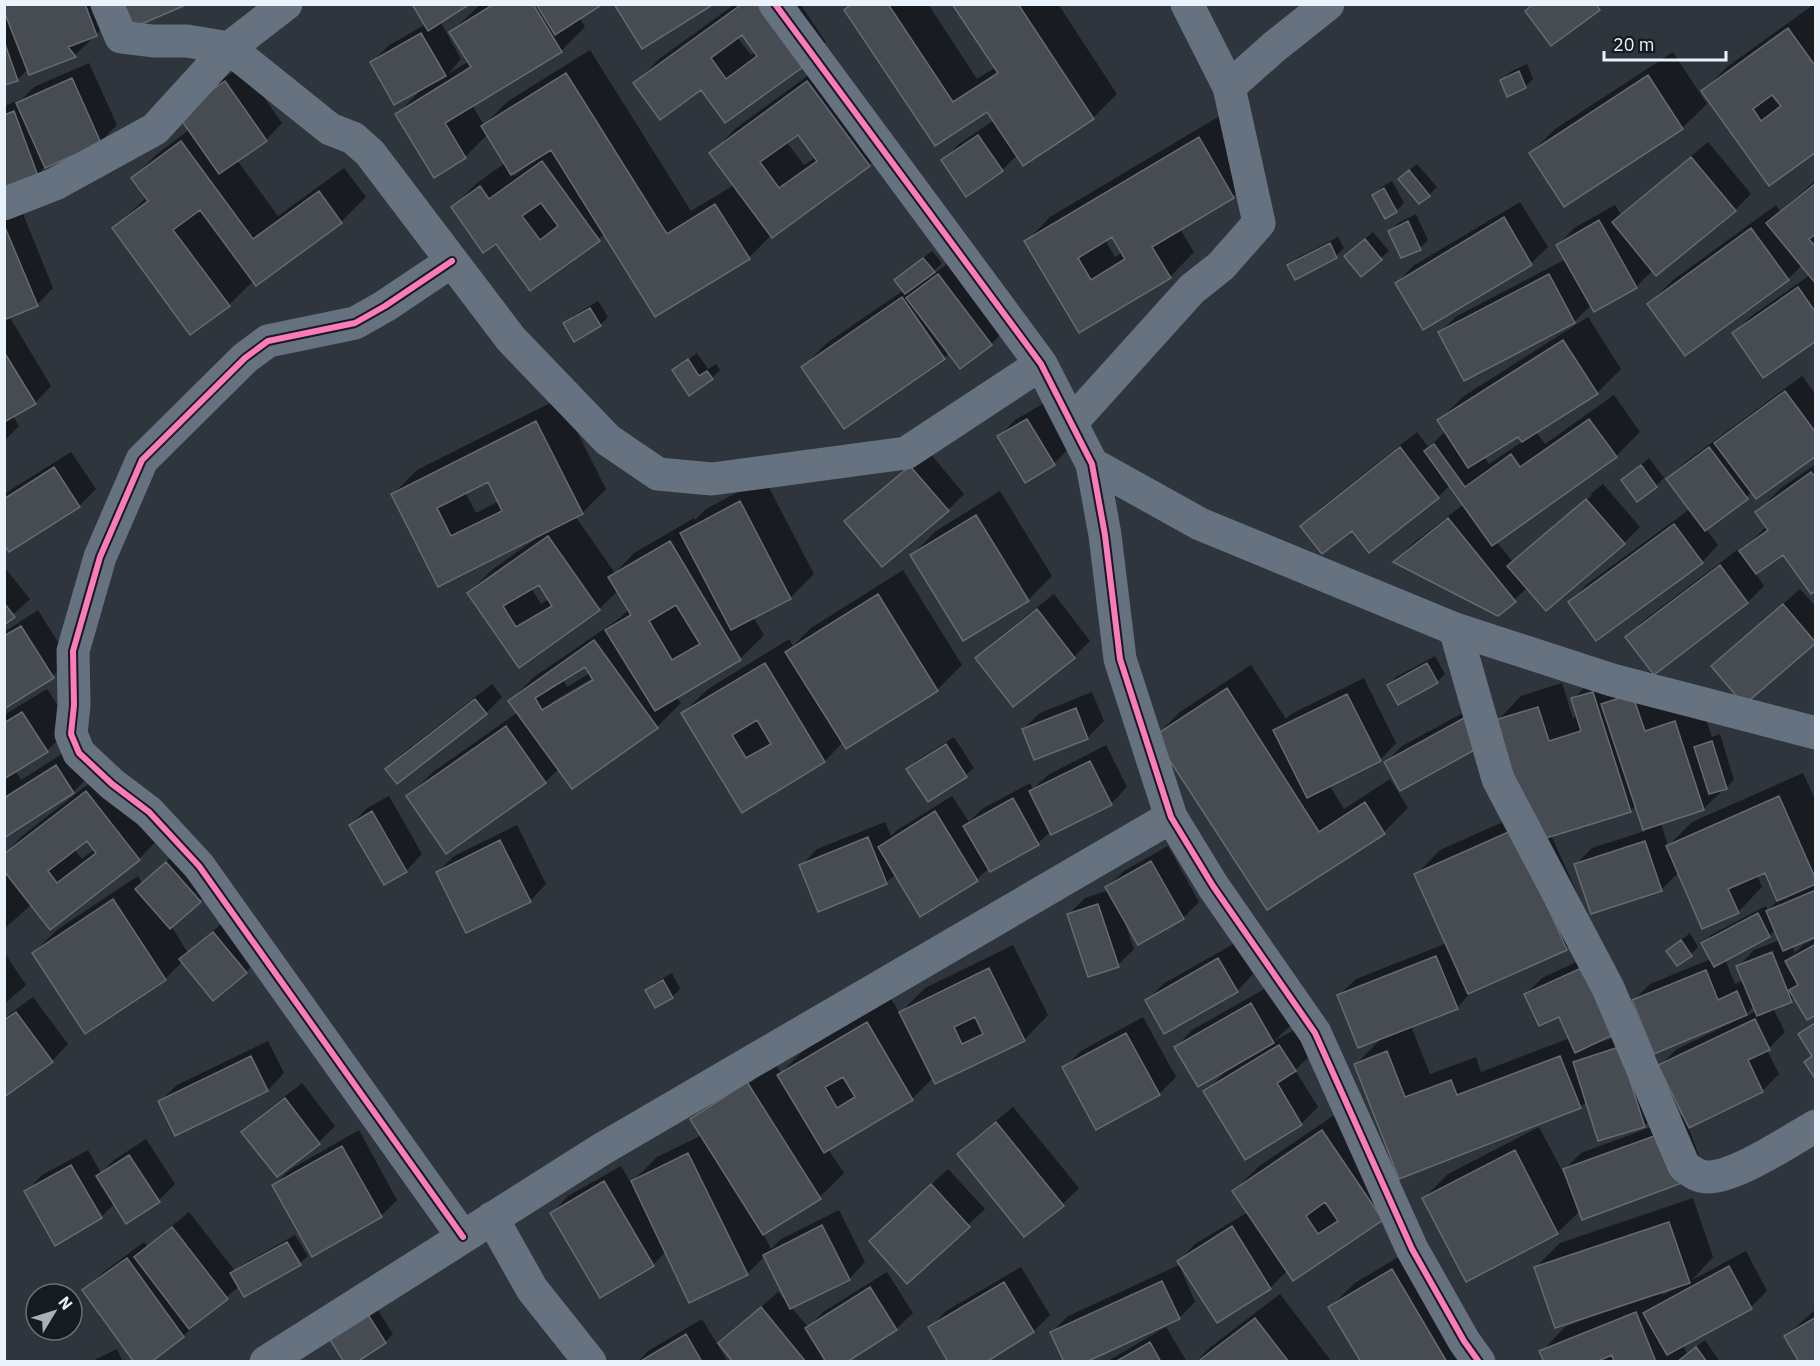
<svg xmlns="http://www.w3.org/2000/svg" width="1820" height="1366" viewBox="0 0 1820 1366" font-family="'IBM Plex Sans',sans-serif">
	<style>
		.shadow { fill: #0007; fill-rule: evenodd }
		.building { fill: #464c52; stroke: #666b72; stroke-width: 1.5; fill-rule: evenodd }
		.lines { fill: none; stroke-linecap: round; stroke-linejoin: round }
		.minor { stroke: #667280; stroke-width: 33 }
		.cycleway-casing { stroke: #161b21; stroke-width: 10 }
		.cycleway { stroke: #fd7abc; stroke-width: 6 }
	</style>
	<rect width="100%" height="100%" fill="#2e353c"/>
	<!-- shadow -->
	<path class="shadow" d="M4,4H184L123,8L75,55L30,73L28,69L18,79L4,84Z
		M481,4H600L579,17L585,27L561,51L472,105L484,125L507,102L590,50L691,211L734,185L711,154L735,129L832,58L893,140L869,165L771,235L749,258L605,234L531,289L496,242L453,207L477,183L505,163L488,134L465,157L397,114L423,88L372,62L388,46L426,24L440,21L461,59L448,74L469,61L451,32ZM798,133L816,157L804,165L786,141ZM529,162L530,164L514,176L512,173Z
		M735,4H800L826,42L802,66L701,88L635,84L659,59ZM742,33L756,52L751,55L737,37Z
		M851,4H928L977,79L996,67L954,4H1058L1117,94L1093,118L1017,155L1002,170L967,195L943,161L959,144L994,120L987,110L935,144Z
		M1813,5L1816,9V151L1703,91L1727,67Z
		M1673,52L1707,104L1682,128L1565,205L1531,153L1555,129Z
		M89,63L117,125L100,142L46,166L38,174L4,189V106L22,99L34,87Z
		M1527,64L1533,79L1526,86L1508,95L1502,80L1510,72Z
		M242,66L282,123L266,140L237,160L278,216L344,168L366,197L341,222L256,284L254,280L229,305L114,228L147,197L133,178L157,154L190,129L196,97Z
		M1223,114L1258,172L1233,197L1180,229L1194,252L1170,277L1079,331L1026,242L1050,217ZM1113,235L1123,252L1115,257L1105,240Z
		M1708,142L1751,194L1735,210L1653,270L1636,287L1592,304L1574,322L1440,332L1457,316L1566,259L1558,245L1574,228L1615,205L1621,215Z
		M1417,164L1437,187L1429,195L1408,171Z
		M1816,180V339L1734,333L1750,317L1810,275L1802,265L1788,279L1649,304L1673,280L1776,205L1780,211Z
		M1392,181L1404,203L1396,211L1374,195L1382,187Z
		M17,199L53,288L37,305L9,316L51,386L35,403L13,416L19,426L4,441V204Z
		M1520,202L1548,247L1531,263L1424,328L1397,283L1413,266Z
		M1416,214L1428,240L1420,248L1390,231L1398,223Z
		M1373,232L1389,251L1361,275L1346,256Z
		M1338,237L1344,248L1336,256L1289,266L1297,258Z
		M932,251L942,263L929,276L930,277L955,258L1008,327L991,344L960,367L949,353L944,358L803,367L827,343L904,290V273Z
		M598,301L608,317L600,325L565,324L573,316Z
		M1588,317L1621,369L1597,393L1536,432L1545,444L1614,395L1640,432L1616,456L1497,542L1513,562L1592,495L1591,494L1603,484L1640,527L1624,543L1527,588L1498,614L1396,561L1411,545L1464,504L1450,485L1438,497L1369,551L1352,529L1302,526L1318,510L1417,432L1429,448L1446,430L1439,420L1464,396ZM1519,435L1523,441L1489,464L1484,456Z
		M697,353L708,369L716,364L720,370L712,378L690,394L674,370Z
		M1802,376L1816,395V454L1752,492L1706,529L1718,545L1702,562L1570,602L1586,585L1690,509L1668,479L1684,463Z
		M560,398L606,489L582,513L575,516L615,573L634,553L694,518L695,520L706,509L764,478L814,574L790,598L753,617L764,635L740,659L676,697L681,703L657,727L559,769L545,782L408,797L433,772L518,712L510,701L534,677L620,618L629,609L618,591L599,609L520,666L468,593L493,569L538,537L537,535L439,585L393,494L417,470ZM489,480L499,501L476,513L465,492ZM540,582L549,599L541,604L531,588ZM585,665L590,673L567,687L563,679ZM598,675L600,677L552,706V702Z
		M1044,403L1070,447L1054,464L999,437L1015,420Z
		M928,451L964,494L948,510L846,521L863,505Z
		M71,452L96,489L79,506L9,550L4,543V494Z
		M1649,458L1664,478L1656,486L1623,480Z
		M1816,464V590L1783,553L1755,573L1764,586L1748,602L1657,671L1669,708L1699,698L1712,737L1720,734L1734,780L1703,809L1661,823L1668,846L1692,822L1803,773L1816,801V935L1792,945L1795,953L1803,945L1816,938V1014L1795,997L1791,1001L1773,1008L1785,1032L1767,1050L1779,1074L1762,1091L1688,1126L1702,1164L1580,1211L1557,1233L1424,1198L1448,1174L1539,1127L1567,1180L1568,1179L1565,1169L1581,1153L1684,1115L1660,1065L1677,1049L1735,1021L1734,1019L1634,1000L1650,984L1711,959L1703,943L1711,935L1766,906L1768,911L1778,900L1765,871L1757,875L1762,887L1738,912L1679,872L1661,890L1576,864L1592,848L1645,831L1636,805L1630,811L1551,835L1591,924L1566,948L1473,990L1457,1008L1411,1026L1430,1074L1476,1057L1481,1072L1570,1038L1560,1015L1526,994L1542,978L1605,949L1591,1043L1592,1045L1636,1031L1661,1109L1644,1126L1587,1101L1580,1107L1399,1177L1356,1064L1384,1036L1339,995L1356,979L1447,943L1416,875L1440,850L1525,812L1497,721L1521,696L1562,683L1573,718L1578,716L1573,699L1597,675L1627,680L1654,671L1627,637L1643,621L1737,550L1739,553L1767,526L1757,512L1781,488ZM1775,930L1780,940L1754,950L1738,967L1744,980L1735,984L1725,959L1769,936ZM1754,1006L1756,1011L1744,1017H1743Z
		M1000,491L1052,576L1028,600L912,555L936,531Z
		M4,567L30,599L4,623Z
		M903,570L962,665L938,689L847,747L843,742L825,761L743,811L683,713L708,689L789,639L793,646L811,628Z
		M1800,589L1816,607V641L1744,703L1713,666Z
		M1054,594L1090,641L1074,657L977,658L993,642Z
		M38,610L69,660L53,676L4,707V632Z
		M1435,656L1445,674L1437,682L1389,685L1396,677Z
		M1251,665L1286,719L1291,714L1364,678L1396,743L1380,760L1329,785L1344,809L1390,779L1408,808L1384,832L1268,908L1156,736L1180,712Z
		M492,684L502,697L486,713L387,769L403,753Z
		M47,689L71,726L47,751L15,770L21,780L81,742L98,768L73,792L4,836V715Z
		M1092,692L1104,721L1087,738L1023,729L1040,713Z
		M1481,703L1496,729L1386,762L1402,746Z
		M954,737L974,768L966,775L908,769L916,761Z
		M1106,745L1127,787L1111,804L1051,831L1038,843L990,870L989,868L977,879L921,915L896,874L886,883L801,866L817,849L885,822L891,836L896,831L952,796L969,822L982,809L1030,783L1033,789L1048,775Z
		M110,767L163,834L139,859L32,904L4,929V851L6,853L22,836ZM87,839L95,849L82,859L74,849Z
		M389,796L422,854L406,871L351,825L367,808Z
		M517,825L546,884L530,901L438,872L454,856Z
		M1168,846L1199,902L1183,918L1125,923L1134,949L1118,965L1069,914L1085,898L1109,890L1107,887L1124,871Z
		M183,847L216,885L171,926L188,953L230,916L262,955L246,972L183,961L165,979L33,953L58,929L138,876L142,883Z
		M1690,933L1698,947L1691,954L1668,951Z
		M1235,943L1253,974L1237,991L1147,1001L1163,984Z
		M1013,945L1048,1015L1024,1040L933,1078L912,1099L828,1149L844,1173L820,1197L763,1233L771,1249L781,1239L839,1210L865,1262L849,1279L791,1307L808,1327L823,1312L887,1272L913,1313L896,1329L844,1362H735L720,1344L778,1292L787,1302L765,1256L747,1274L666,1251L653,1265L552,1213L568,1196L621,1166L631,1183L657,1157L702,1135L692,1119L716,1095L772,1059L781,1073L803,1051L891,999L900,1013L925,988ZM752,1077L754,1080L718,1103V1099Z
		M4,952L26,985L4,1004Z
		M672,973L680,989L672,997L656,1006L647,991L655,983Z
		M1268,987L1290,1026L1274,1041L1296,1029L1312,1054L1295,1070L1318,1107L1301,1124L1246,1158L1205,1092L1227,1070L1176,1047L1192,1030Z
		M33,997L68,1044L52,1061L4,1095V1018Z
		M1143,1017L1176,1077L1159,1094L1097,1128L1064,1068L1081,1051Z
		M1816,1021V1074L1813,1055L1800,1034Z
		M268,1041L284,1073L268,1090L176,1134L160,1101L177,1085Z
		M302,1083L335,1126L319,1142L277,1175L243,1132L260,1116Z
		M1013,1107L1079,1188L1063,1204L959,1154L975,1138Z
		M1346,1107L1406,1195L1382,1219L1288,1270L1270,1288L1179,1261L1195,1244L1248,1212L1234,1191L1258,1167Z
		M359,1130L397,1200L381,1216L274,1185L291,1169Z
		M146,1139L175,1184L159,1200L127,1222L115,1203L101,1217L26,1192L42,1175L88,1150L101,1173L114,1160Z
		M948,1169L985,1209L907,1282L887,1225Z
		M1693,1198L1713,1257L1692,1280L1746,1251L1767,1291L1751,1307L1683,1344L1687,1354L1705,1340L1720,1362H1545L1541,1352L1565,1327L1590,1317L1536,1267L1560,1243ZM1679,1285V1287L1663,1295L1661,1291Z
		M189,1212L235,1271L240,1266L295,1235L308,1256L300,1263L239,1286L183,1336L148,1362L84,1290L101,1274L144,1242L147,1246Z
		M1417,1246L1485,1362H1362L1330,1307L1355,1283Z
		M1179,1265L1195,1302L1179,1318L1052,1332L1068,1316Z
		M1021,1267L1050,1315L1034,1331L983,1362L930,1328L946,1311Z
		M1280,1294L1332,1362H1196L1208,1349Z
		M374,1304L393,1334L385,1342L345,1362Z
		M1816,1309V1362L1786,1336Z
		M702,1319L728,1362H638L648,1351Z
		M1166,1327L1187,1362H1106Z
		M117,1349L123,1362H90Z"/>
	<!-- building -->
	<path class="building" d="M4,4H85L97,36L68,47L76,57L29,75L4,11Z
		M120,4H188L130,29Z
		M412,4H470L428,31Z
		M494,4H533L562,52L445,123L466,158L434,178L395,114L471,67L449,32Z
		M536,4H603L555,35Z
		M614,4H714L642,49Z
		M742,4H758L803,67L725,123L701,90L660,120L633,83ZM742,35L757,56L726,79L711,58Z
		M852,4H888L953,102L998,73L952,4H1018L1094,119L1023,166L987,112L935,146L844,10Z
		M1533,4H1596L1600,10L1551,46L1525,11Z
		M1788,28L1816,67V152L1769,186L1701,91ZM1772,95L1781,106L1761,121L1753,109Z
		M421,33L446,76L394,105L370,62Z
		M4,41L18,81L4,85Z
		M1519,71L1526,88L1507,97L1500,80Z
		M566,73L667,234L715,204L750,259L655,317L551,150L511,175L481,126Z
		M1648,75L1683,129L1564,207L1529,153Z
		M72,78L101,143L45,168L16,103Z
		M225,81L267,141L219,174L177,114Z
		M807,81L870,166L772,238L709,153ZM798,135L817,161L779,188L760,162Z
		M14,111L38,176L4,190V115Z
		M978,135L1003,171L966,197L941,160Z
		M1199,137L1234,198L1152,247L1171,278L1079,333L1024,241ZM1112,237L1125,259L1091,280L1078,258Z
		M181,141L253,239L319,191L342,223L256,286L200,210L173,230L230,306L190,335L112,228L148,201L131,178Z
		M1691,157L1736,211L1656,276L1612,222Z
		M542,161L600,241L530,291L496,244L483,253L451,207L480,186L489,199ZM541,203L558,226L540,240L522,216Z
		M1409,170L1430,196L1419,204L1398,179Z
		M1816,183V234L1809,239L1813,244L1816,242V284L1766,223Z
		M1384,188L1397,212L1385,219L1372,195Z
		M1504,217L1532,265L1423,330L1395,283Z
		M1599,220L1637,288L1594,312L1556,245Z
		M1408,221L1421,250L1401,258L1388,231Z
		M4,225L38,306L4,320Z
		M1751,228L1789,280L1685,356L1647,304Z
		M1365,239L1382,260L1361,277L1344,256Z
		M1330,243L1337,258L1295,280L1287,265Z
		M923,258L935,272L905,294L894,280Z
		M938,274L992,345L960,369L906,298Z
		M1549,274L1575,323L1464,381L1438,332Z
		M1798,287L1816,313V341L1763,378L1732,333Z
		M902,297L945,359L844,429L801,367Z
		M590,308L601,326L574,342L563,323Z
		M1563,340L1598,394L1522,442L1518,437L1468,468L1437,420Z
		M4,352L36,404L6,421L4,419Z
		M688,359L699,376L707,371L713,379L689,396L672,370Z
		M1785,391L1816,433V456L1756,499L1714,443Z
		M1027,419L1055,465L1025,483L997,436Z
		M1589,419L1617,457L1492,546L1424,451L1434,444L1465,487L1511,454L1520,467Z
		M536,421L583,514L438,587L391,494ZM488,482L502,511L451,536L437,508Z
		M1400,447L1439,498L1369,553L1352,531L1322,554L1300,526Z
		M1709,447L1748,499L1705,531L1666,479Z
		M1641,465L1657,487L1637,502L1621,480Z
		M910,466L949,511L882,567L844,521Z
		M54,467L80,507L9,552L4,545V499Z
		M1811,472L1816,478V591L1811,594L1783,555L1756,574L1739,551L1768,530L1755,512Z
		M1586,499L1625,544L1546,611L1507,566Z
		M740,501L791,599L731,630L680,533Z
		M976,515L1029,601L963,641L910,555Z
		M1448,518L1516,602L1498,616L1393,562Z
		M1674,524L1703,563L1596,641L1568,602Z
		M548,536L600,610L519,668L467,593ZM539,585L552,606L516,627L503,606Z
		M670,541L741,660L655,711L605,630L631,615L608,577ZM676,605L700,644L672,660L649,621Z
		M1720,565L1748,603L1654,675L1625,637Z
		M878,594L938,691L846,749L785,652Z
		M4,603L15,617L4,625Z
		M1783,604L1816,643L1744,705L1711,666Z
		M1037,609L1075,658L1013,707L975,658Z
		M21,626L54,678L4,709V636Z
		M594,640L658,728L572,789L508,701ZM585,667L593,680L542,710L535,698Z
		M765,663L825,762L742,813L681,713ZM757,720L771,744L746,758L732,735Z
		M1427,663L1438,683L1398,705L1387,685Z
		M1227,688L1319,832L1365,802L1385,834L1267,910L1154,736Z
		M1593,692L1631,812L1533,842L1495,720L1538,707L1549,741L1581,731L1571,698Z
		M1347,694L1381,761L1307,798L1273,730Z
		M1632,694L1645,731L1675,721L1704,810L1643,830L1601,704Z
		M475,699L487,714L397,784L385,769Z
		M1076,708L1088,739L1034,760L1022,729Z
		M22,712L48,752L4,779V723Z
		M1464,718L1480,747L1400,791L1384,762Z
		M506,726L546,783L446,854L406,796Z
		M1712,741L1727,789L1709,794L1694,747Z
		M946,744L967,777L928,802L906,769Z
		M1090,761L1112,805L1051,835L1029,791Z
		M56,765L74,793L4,838V798Z
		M86,791L140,860L50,930L4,871V854ZM87,841L96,853L57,883L48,871Z
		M1779,796L1816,880V884L1777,901L1765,873L1728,889L1739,913L1702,929L1666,846Z
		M1013,798L1039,845L990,872L963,826Z
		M372,811L407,872L384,885L349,825Z
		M935,811L978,881L920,917L878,847Z
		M1513,830L1567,950L1468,994L1414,874Z
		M868,837L887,884L818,912L799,865Z
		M500,840L531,902L466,933L436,872Z
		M1645,841L1662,891L1591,914L1574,864Z
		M1151,861L1184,919L1138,945L1105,887Z
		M166,862L201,902L170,929L135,889Z
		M1816,890V937L1783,951L1766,911Z
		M113,899L166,980L85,1034L32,953Z
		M1098,904L1119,967L1088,977L1067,914Z
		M1758,913L1770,937L1714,967L1701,943Z
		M213,932L247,973L213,1001L179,959Z
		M1681,940L1692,956L1677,966L1666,951Z
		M1816,944V1015L1807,1020L1789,990L1798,985L1785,961Z
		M1772,952L1792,1002L1757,1016L1736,966Z
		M1436,956L1458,1009L1358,1048L1337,995Z
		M1218,958L1238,992L1164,1034L1145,1000Z
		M1588,965L1619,1032L1575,1053L1559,1017L1539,1026L1524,994Z
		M989,968L1025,1041L935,1084L899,1012ZM975,1017L983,1034L962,1044L954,1027Z
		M1706,970L1718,1000L1737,991L1747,1015L1654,1054L1632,1000Z
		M663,980L673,998L655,1008L645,990Z
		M1251,1003L1274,1043L1198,1087L1174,1047Z
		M16,1012L53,1062L4,1097V1020Z
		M1755,1019L1770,1050L1748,1060L1763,1092L1689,1128L1658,1065Z
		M867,1022L913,1100L824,1153L777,1075ZM843,1077L855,1097L837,1108L825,1087Z
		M1815,1023L1816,1076L1814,1077L1804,1062L1812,1056L1798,1034Z
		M1126,1033L1160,1095L1096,1130L1062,1067Z
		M1279,1045L1296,1071L1277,1083L1302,1125L1245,1160L1203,1091Z
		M1619,1047L1645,1127L1598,1141L1573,1062Z
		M1387,1051L1405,1097L1451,1080L1457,1095L1560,1056L1581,1108L1399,1179L1354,1064Z
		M251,1056L268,1091L175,1136L158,1101Z
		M747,1082L821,1199L763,1235L690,1119Z
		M285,1098L320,1144L277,1177L241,1132Z
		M996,1122L1064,1206L1024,1237L957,1154Z
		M1322,1130L1383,1220L1293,1281L1232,1191ZM1325,1202L1338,1221L1318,1234L1306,1216Z
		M1668,1131L1687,1181L1582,1220L1563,1169Z
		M342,1146L382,1217L312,1257L272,1185Z
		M1515,1150L1558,1234L1466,1282L1422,1198Z
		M688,1153L748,1275L689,1303L631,1181Z
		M129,1155L160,1202L126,1224L96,1176Z
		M71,1165L102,1218L55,1246L24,1191Z
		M604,1181L654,1266L600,1298L550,1213Z
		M931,1184L970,1227L907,1284L869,1241Z
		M1669,1222L1690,1283L1555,1328L1534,1267Z
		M822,1225L850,1280L790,1309L763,1255Z
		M1232,1226L1271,1289L1217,1323L1177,1261Z
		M172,1227L228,1299L189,1329L134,1257Z
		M287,1242L301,1265L244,1297L230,1273Z
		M127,1258L184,1337L151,1362H134L82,1290Z
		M1729,1266L1752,1309L1667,1355L1643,1313Z
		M1392,1269L1447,1362H1361L1328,1307Z
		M1162,1281L1180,1319L1086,1362H1064L1050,1332Z
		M1004,1282L1034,1332L986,1362H948L928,1327Z
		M870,1287L897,1330L847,1362H826L805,1328Z
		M761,1307L806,1362H733L718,1343Z
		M365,1310L386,1343L357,1362H344L327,1335Z
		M1636,1312L1656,1362H1614L1612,1355L1596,1362H1544L1539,1351Z
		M1816,1317V1362H1799L1784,1336Z
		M1255,1318L1289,1362H1197Z
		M686,1334L702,1362H639Z
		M1150,1342L1161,1362H1115Z
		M1696,1347L1707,1362H1677Z"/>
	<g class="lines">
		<!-- minor -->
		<path class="minor" d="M107,4L121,37L153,41H187L229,48L330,129L353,138L370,153L511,339L608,440L658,474L712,479L906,453L1041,364
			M775,4L1041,364L1092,464L1105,535L1120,659L1171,817L1213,886L1315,1033L1412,1249L1464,1341L1479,1362
			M1187,4L1229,87
			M4,204L55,184L155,129L229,48L286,4
			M452,261L385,306L355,323L268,341L245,358L142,460L100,557L73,651L74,705L71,734L79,753L112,784L149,812L199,866L463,1237
			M1072,422L1192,289L1221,266L1259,223L1229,87L1274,47L1328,4
			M1092,464L1200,524L1455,629L1612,680L1816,733
			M1455,629L1498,779L1608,988L1684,1166C1692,1172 1698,1177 1709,1177C1738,1176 1789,1141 1816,1126
			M492,1218L532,1289L590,1362
			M266,1362L602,1149L1171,817"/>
		<!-- cycleway casing -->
		<g class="cycleway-casing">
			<path id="cycleway" d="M775,4L1041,364L1092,464L1105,535L1120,659L1171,817L1213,886L1315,1033L1412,1249L1464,1341L1479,1362
				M452,261L385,306L355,323L268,341L245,358L142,460L100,557L73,651L74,705L71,734L79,753L112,784L149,812L199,866L463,1237"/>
		</g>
		<!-- cycleway -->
		<use href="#cycleway" class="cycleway"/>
	</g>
	<!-- border -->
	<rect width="1820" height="1366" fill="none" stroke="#eaf2fb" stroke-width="12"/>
	<!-- north arrow -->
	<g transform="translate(54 1312) rotate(52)"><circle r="28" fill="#161b21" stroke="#6b7178" stroke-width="1.5"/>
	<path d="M0-4.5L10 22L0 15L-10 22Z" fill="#a8b0b8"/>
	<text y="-9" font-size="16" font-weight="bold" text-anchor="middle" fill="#eaf2fb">N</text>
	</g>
	<!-- scale -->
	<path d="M1604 51v9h122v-9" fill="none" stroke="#eaf2fb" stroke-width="3"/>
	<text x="1613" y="51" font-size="18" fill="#eaf2fb" stroke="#161b21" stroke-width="4.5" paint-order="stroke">20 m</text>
</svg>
